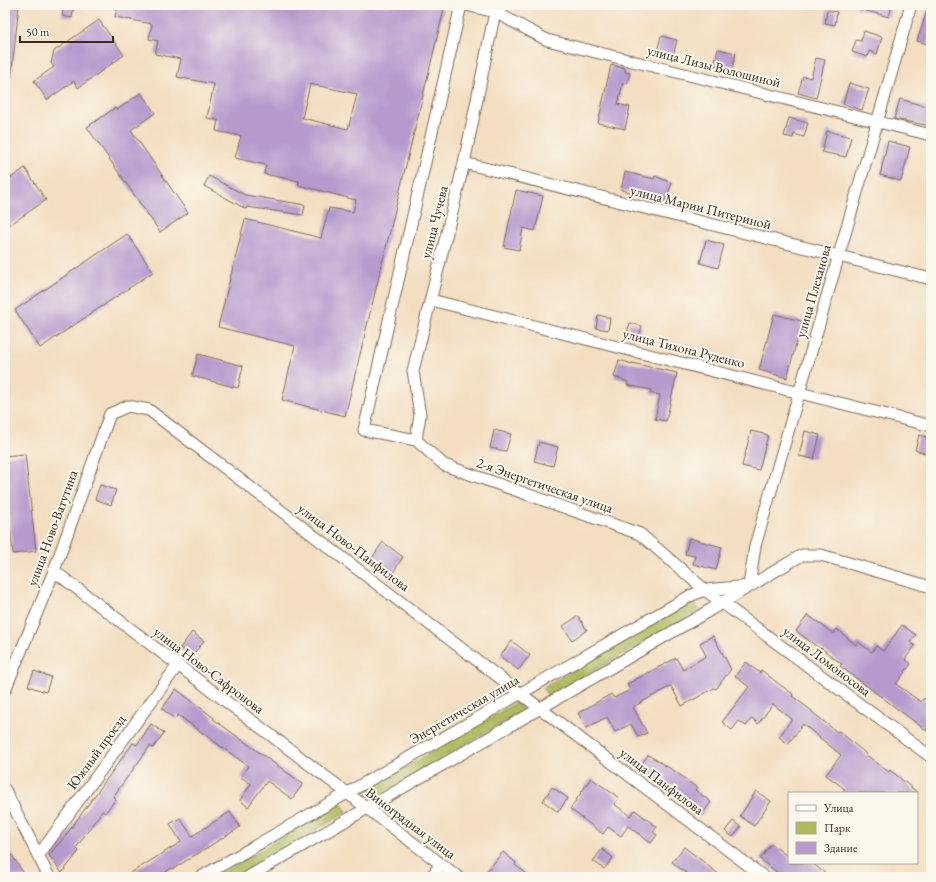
<svg xmlns="http://www.w3.org/2000/svg" width="936" height="882" viewBox="0 0 936 882" font-family="'EB Garamond',serif">
	<style>
		.green { fill: #aebb5d; stroke: #74723e }
		.building { fill: #b69ace; fill-rule: evenodd }
		.lines { fill: none; stroke-linecap: round; stroke-linejoin: round }
		.minor-casing { stroke: #7b6957; stroke-width: 13 }
		.minor { stroke: #fff; stroke-width: 11 }
		.labels { text-anchor: middle; dominant-baseline: central; stroke-width: 4; stroke-linejoin: round; paint-order: stroke }
		.street-label { font-size: 14px; fill: #3b2a1e; stroke: #fbf7ec }
	</style>
	<rect width="100%" height="100%" fill="#fbf7ec"/>
	<filter id="ink" filterUnits="userSpaceOnUse"><feTurbulence type="fractalNoise" baseFrequency=".025" numOctaves="2"/><feDisplacementMap in="SourceGraphic" scale="8" xChannelSelector="R" yChannelSelector="G"/><feConvolveMatrix kernelMatrix="1 2 1 2 8 2 1 2 1" color-interpolation-filters="sRGB"/></filter>
	<filter id="wash" filterUnits="userSpaceOnUse"><feTurbulence type="fractalNoise" baseFrequency=".012" numOctaves="4" result="noise"/><feDisplacementMap in="SourceGraphic" scale="16" xChannelSelector="R" yChannelSelector="G"/><feGaussianBlur stdDeviation="0.9" result="paint"/><feColorMatrix in="noise" values="0 0 0 0 0 0 0 0 0 0 0 0 0 0 0 0 0 1.4 0 .05"/><feComposite in="paint" operator="in"/></filter>
	<g filter="url(#wash)">
		<rect width="100%" height="100%" fill="#f3dec1"/>
		<!-- green -->
		<path class="green" d="M693,601L699,610L548,697L543,688Z
			M517,702L523,711L372,799L367,790Z
			M341,803L347,812L235,877H215Z"/>
		<g id="blocks">
			<!-- building -->
			<path class="building" d="M5,5H19L11,78L5,77Z
				M64,5H74L72,18L62,16Z
				M118,5H425L444,9L345,416L282,400L295,346L218,327L245,219L321,238L329,208L353,212L356,200L298,185L299,181L264,174L266,165L235,158L241,136L216,131L218,120L207,118L214,84L177,77L181,59L155,54L158,41L149,39L152,24L115,17ZM310,84L357,94L348,129L302,118Z
				M857,5H892L889,17L856,8Z
				M929,5L931,6V36L928,44L917,41Z
				M827,10L837,12L835,25L825,23Z
				M99,20L124,55L78,88L74,81L47,100L34,81L54,67L51,63L54,51Z
				M864,31L882,37L877,54L869,51L867,57L852,52L856,40L861,41Z
				M661,36L677,40L673,56L657,52Z
				M718,49L736,53L732,70L714,65Z
				M816,58L825,60L816,98L798,93L803,76L811,78Z
				M611,65L625,68V72L630,73L627,84L623,83L618,104L630,107L625,129L598,123Z
				M849,83L869,89L862,110L843,104Z
				M141,93L155,113L131,130L188,213L160,232L87,127L115,108L117,110Z
				M900,99L931,108V126L894,119Z
				M789,118L808,123L804,137L794,134L793,138L784,136Z
				M827,131L851,137L846,157L822,152Z
				M888,141L910,147L901,181L880,175Z
				M25,168L46,200L5,228V182Z
				M625,172L654,179L655,176L672,183L665,202L648,196L621,190Z
				M209,176L245,195L305,205L303,215L247,207L246,209L204,186Z
				M516,190L543,196L535,231L523,228L519,250L504,247Z
				M127,234L153,272L40,348L15,310Z
				M706,240L724,245L718,268L700,263Z
				M774,314L802,321L787,378L759,370Z
				M598,315L610,318L608,330L596,328Z
				M630,323L642,326L638,340L626,336Z
				M198,354L243,366L238,388L192,376Z
				M619,360L632,364V363L677,373L666,421L655,419L660,395L650,393L651,390L627,385L628,382L614,377Z
				M494,430L511,434L506,451L490,448Z
				M751,431L768,435L759,470L742,466Z
				M805,431L820,435L814,459L799,456Z
				M919,435L931,438V455L915,450Z
				M539,442L558,447L553,466L534,461Z
				M25,454L36,551L13,554L5,482V456Z
				M100,485L116,490L111,505L95,499Z
				M689,538L722,547L716,570L693,564L695,556L685,554Z
				M383,542L403,557L392,574L371,559Z
				M808,615L834,634L837,629L856,645L858,642L872,652L876,646L883,651L902,625L916,635L910,642L915,646L905,659L911,664L896,684L921,702L924,698L931,704V734L840,666L842,664L821,648L820,649L796,631Z
				M578,616L587,630L572,640L563,626Z
				M192,632L204,641L191,657L180,648Z
				M713,636L731,669L716,689L714,688L682,706L671,686L633,707L647,733L638,737L631,724L615,732L607,717L586,728L578,713L611,694L614,698L630,690L627,684L676,658L683,670L706,656L700,643Z
				M512,641L530,655L518,670L500,656Z
				M746,662L760,673L761,670L779,684L793,694L792,696L812,711V712L837,732L839,731L865,753V754L889,772L890,770L918,793H841L845,789L826,775L841,755L803,724L788,744L779,737L792,719L773,704L758,724L752,718L746,726L739,721L732,730L722,722L749,687L735,676Z
				M34,671L51,677L46,692L28,686Z
				M176,689L214,718L213,719L303,784L292,799L267,781L248,807L240,800L251,784L241,777L248,766L178,715L175,719L162,709Z
				M151,724L164,733L153,748L150,746L113,797L116,799L105,813L102,811L76,848L79,851L62,873L49,855L66,835L133,743L137,745Z
				M648,755L676,772L697,788L695,790L711,802L701,816L672,793V792L639,768Z
				M591,778L619,798L614,804L630,816L635,810L657,827L653,832L657,835L651,843L628,826L621,836L608,827L603,834L570,809Z
				M552,787L568,798L558,812L543,801Z
				M756,791L771,801L754,826L740,816Z
				M230,812L240,827L173,869L172,868L159,877H124L181,842L170,824L180,818L192,836Z
				M733,821L741,827L733,837L725,831Z
				M5,844L26,877H5Z
				M771,844L789,857V863H812L830,877H783L760,859Z
				M684,847L701,860L722,877H691L672,862Z
				M602,849L613,858L604,869L593,861Z
				M503,852L516,863L515,865L531,877H494L487,871Z"/>
		</g>
	</g>
	<g filter="url(#ink)">
		<use href="#blocks" fill-opacity="0" stroke="#7b6957" stroke-width="1"/>
		<g class="lines">
			<!-- minor casing -->
			<g class="minor-casing">
				<path id="minor" d="M461,5L364,430L416,440L444,465L640,534L705,590L931,757
					M466,5L495,12L547,40L931,135
					M464,163L931,279
					M431,300L931,426
					M416,440L420,415L413,371L464,163L496,7
					M54,571L458,877
					M5,690L54,571L110,414L128,406L149,410L521,694L764,877
					M5,790L49,877
					M38,856L178,665
					M201,877L690,596L705,590L749,586L755,546L911,5
					M248,877L700,616L802,555H821L931,587
					M431,877L441,864"/>
			</g>
			<!-- minor -->
			<use href="#minor" class="minor"/>
		</g>
	</g>
	<g class="labels">
		<!-- street labels -->
		<g class="street-label">
			<text transform="translate(714 66) rotate(14)">улица Лизы Волошиной</text>
			<text transform="translate(701 207) rotate(14)">улица Марии Питериной</text>
			<text transform="translate(434 222) rotate(-76)">улица Чучева</text>
			<text transform="translate(813 291) rotate(-74)">улица Плеханова</text>
			<text transform="translate(684 348) rotate(14)">улица Тихона Руденко</text>
			<text transform="translate(545 485) rotate(19)">2-я Энергетическая улица</text>
			<text transform="translate(52 528) rotate(-70)">улица Ново-Ватутина</text>
			<text transform="translate(354 547) rotate(37)">улица Ново-Панфилова</text>
			<text transform="translate(827 661) rotate(37)">улица Ломоносова</text>
			<text transform="translate(209 670) rotate(37)">улица Ново-Сафронова</text>
			<text transform="translate(464 709) rotate(-30)">Энергетическая улица</text>
			<text transform="translate(96 752) rotate(-54)">Южный проезд</text>
			<text transform="translate(662 781) rotate(37)">улица Панфилова</text>
			<text transform="translate(411 823) rotate(37)">Виноградная улица</text>
		</g>
	</g>
	<!-- margin -->
	<rect width="936" height="882" fill="none" stroke="#fbf7ec" stroke-width="20"/>
	<!-- legend -->
	<rect x="788" y="792" width="130" height="72" fill="#fbf7ec" stroke="#aea59a"/>
	<rect x="796" y="805" width="20" height="6" fill="#ffffff" stroke="#aea59a"/>
	<text x="824" y="812" font-size="12" fill="#3b2a1e">Улица</text>
	<rect x="796" y="822" width="20" height="12" fill="#aebb5d" stroke="#aea59a"/>
	<text x="824" y="832" font-size="12" fill="#3b2a1e">Парк</text>
	<rect x="796" y="842" width="20" height="12" fill="#b69ace" stroke="#aea59a"/>
	<text x="824" y="852" font-size="12" fill="#3b2a1e">Здание</text>
	<!-- scale -->
	<path d="M20 36v6h93v-6" fill="none" stroke="#3b2a1e" stroke-width="2"/>
	<text x="26" y="36" font-size="12" fill="#3b2a1e" stroke="#fbf7ec" stroke-width="3" paint-order="stroke">50 m</text>
</svg>
